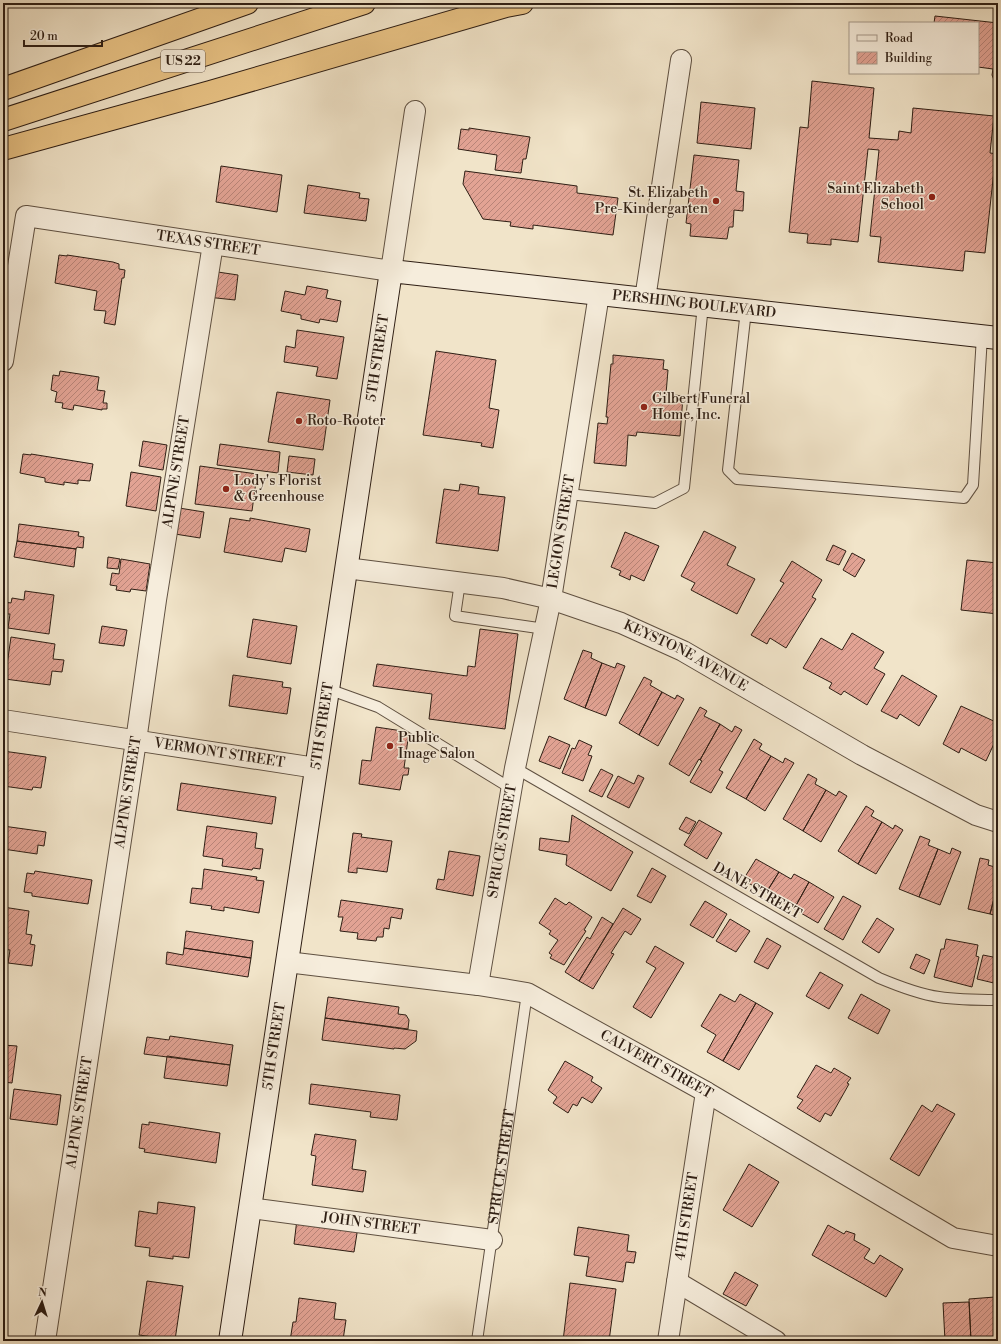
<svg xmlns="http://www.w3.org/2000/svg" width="1001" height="1344" viewBox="0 0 1001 1344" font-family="'Libre Bodoni',serif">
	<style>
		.building { fill: url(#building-hatch); stroke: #2e1e14 }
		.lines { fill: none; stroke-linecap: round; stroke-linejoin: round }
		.lane-casing { stroke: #5f5041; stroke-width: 12 }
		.street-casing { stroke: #5f5041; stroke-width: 22 }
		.secondary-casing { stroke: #2e1e14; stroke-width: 24 }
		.highway-casing { stroke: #2e1e14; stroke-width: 24 }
		.lane { stroke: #f6eddc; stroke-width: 10 }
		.street { stroke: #f6eddc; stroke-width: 20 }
		.secondary { stroke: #f6eddc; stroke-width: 22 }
		.highway { stroke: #e8c284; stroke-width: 22 }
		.poi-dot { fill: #8f2418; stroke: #f6eddc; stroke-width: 1.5 }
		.labels { text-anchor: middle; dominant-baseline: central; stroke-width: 3; stroke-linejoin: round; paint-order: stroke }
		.shield { fill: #f6eddc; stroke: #6a5c50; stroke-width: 1 }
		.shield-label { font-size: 13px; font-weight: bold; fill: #2e1e14 }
		.poi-label { font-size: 14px; fill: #2e1e14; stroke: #f6eddc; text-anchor: start }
		.street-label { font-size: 14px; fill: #2e1e14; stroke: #f6eddc }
	</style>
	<defs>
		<pattern id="building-hatch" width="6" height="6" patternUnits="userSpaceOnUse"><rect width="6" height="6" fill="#e2a394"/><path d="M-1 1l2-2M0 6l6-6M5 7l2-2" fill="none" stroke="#b88478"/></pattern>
	</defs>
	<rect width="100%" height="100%" fill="#f1e4c9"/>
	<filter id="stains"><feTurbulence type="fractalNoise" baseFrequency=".005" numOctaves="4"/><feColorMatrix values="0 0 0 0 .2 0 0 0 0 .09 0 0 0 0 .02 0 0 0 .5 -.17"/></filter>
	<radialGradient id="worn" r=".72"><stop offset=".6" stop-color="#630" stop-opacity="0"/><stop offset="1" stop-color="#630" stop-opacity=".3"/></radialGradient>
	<!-- building -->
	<path class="building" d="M935,16L998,23V90L992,75L993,69L978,67V23H934Z
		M812,81L874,88L869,138L898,140L899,131L911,133L913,108L994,116L990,153L998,154V161H995L985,253L965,251L963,271L878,262L881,237L870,236L879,150L868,149L858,242L831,239V245L807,243L808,234L789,232L800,127L808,128Z
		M701,102L755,108L751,149L697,143Z
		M469,128L530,137L526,159H523L521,173L495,170L497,155L458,149L461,129L469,130Z
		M694,155L739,160L736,191L744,192L743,211L734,210L733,227H729L727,239L690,236L691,224L686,223Z
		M221,166L282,175L277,212L216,202Z
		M465,171L577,186V193L618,198L613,235L533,225V229L510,226L511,222L483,219L463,184Z
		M308,185L360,193L359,198L369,199L366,221L304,213Z
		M59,255L67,256V255L113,262L119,264V269L125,270L124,278H122L115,325L104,323L106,311L94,310L97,291L55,283Z
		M211,271L238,275L235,300L207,297Z
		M307,286L328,290L326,298L341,301L337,322L320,319L319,323L301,319V315L281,311L285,291L305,295Z
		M297,330L344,337L337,379L316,376L318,367L284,362L286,346L295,348Z
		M436,351L496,360L489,408L499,410L493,448L481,446L482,443L423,435Z
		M613,355L664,360L663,369L668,370L666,394L683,396L680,436L637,432L636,436L628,435L626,466L594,463L598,423L607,424L608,417H606L611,364H613Z
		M60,371L99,377L97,390L105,391L103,403H107V409H102V410L74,405L73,410L62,408L63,403L55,402L57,392L51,390L53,375L59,376Z
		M277,392L330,400L323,450L268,442Z
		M143,441L167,445L163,470L139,466Z
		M220,444L280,452L278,473L217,465Z
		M23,454L31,455V454L93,464L90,481L78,480V484L64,482V485L45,482V478L20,473Z
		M289,456L315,459L313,475L287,472Z
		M200,466L257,474L252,511L195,504Z
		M131,472L161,477L156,511L126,506Z
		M460,484L479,487L478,494L505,497L498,551L436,543L444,489L459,491Z
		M179,508L204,512L200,538L175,534Z
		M230,518L250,521V518L310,529L306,552L285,548L282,562L224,552Z
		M19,524L79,532L78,536L84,537L83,548L77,547L76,549L17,541Z
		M704,531L736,547L727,565L755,579L737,614L691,590L695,583L681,576Z
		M625,532L659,546L644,581L631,575L630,580L619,575L621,571L611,567Z
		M17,541L76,549L74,567L14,557Z
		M833,545L846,551L839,565L826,560Z
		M852,553L865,560L855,577L843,570Z
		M108,557L120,559L118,569L107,568Z
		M121,559L150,564L146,591L131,589L130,592L116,590L117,586L110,585L112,573L119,574Z
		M967,560L998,563V614L961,610Z
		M792,561L822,580L812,597L816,599L786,648L770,638L767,644L751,635L784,583L780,581Z
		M25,591L54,595L49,634L8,628L10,614H4L5,602L11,603L12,598L24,600Z
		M253,619L297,626L291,664L247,657Z
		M102,626L127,630L124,646L99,643Z
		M480,629L518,634L505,729L429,719L432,694L373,686L377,664L467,676L468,666L475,667Z
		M852,633L884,652L874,668L885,674L867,705L844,691L841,695L829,688L832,683L803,668L821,638L842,650Z
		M11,637L55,644L53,659L64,660L62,672L52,671L50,685L5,679Z
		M995,638H998V666H996Z
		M583,650L592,653L591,658L602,663L585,708L564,699Z
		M602,663L615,668L617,663L625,666L606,716L585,708Z
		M233,675L283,682L282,687L291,688L287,714L229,706Z
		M902,675L937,696L919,726L900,714L897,719L881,711Z
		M644,677L652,681L650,685L662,692L639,735L619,723Z
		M662,692L675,699L677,695L684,699L658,746L639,735Z
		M961,706L998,723V735L986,761L961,748L959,753L943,744Z
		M700,707L707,711L704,716L720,724L700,760L699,759L689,776L669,764Z
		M720,724L732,732L735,726L742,730L719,770L723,772L711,793L690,782L702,761L700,760Z
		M376,727L409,732L404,768H409L408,775H403L400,790L359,784L362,760L371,761Z
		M549,736L570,745L560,769L539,761Z
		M754,739L762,744L759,749L771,756L746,799L726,788Z
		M579,740L592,746L588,755L592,756L583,781L562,773L572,748L575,749Z
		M3,751L46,757L41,788L33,787L32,790L3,786Z
		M771,756L783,763L785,758L794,763L765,811L746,799Z
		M601,769L613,775L602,797L589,791Z
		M808,774L817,779L815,784L826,790L803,831L783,819Z
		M638,775L644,778L629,808L607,797L618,776L634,784Z
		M181,783L276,797L272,824L177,810Z
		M826,790L836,796L839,791L847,796L821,842L803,831Z
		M866,806L874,811L871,816L882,822L858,864L838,851Z
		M572,815L633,852L611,891L566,865L567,855L539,850L540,838L569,842Z
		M686,817L696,822L689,834L679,829Z
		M699,820L722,833L707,859L684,845Z
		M882,822L893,829L895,825L903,830L876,874L858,864Z
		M3,826L46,832L44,846L38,845L37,854L3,849Z
		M207,826L257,833L255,848L263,849L260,869L253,868L252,870L222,866L223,859L203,856Z
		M353,833L362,834L361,837L392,841L387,872L357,868V873L348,872Z
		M920,836L930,840L928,845L938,849L919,897L899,889Z
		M952,848L961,852L940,905L919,897L938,849L950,854Z
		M449,851L480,856L473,896L436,889L438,879L444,880Z
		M980,858L989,860L988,865L998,868V883L990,914L968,909Z
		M756,859L779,872L766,893L743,880Z
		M652,868L666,876L651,903L637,896Z
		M204,869L257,877L256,880L264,881L259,913L224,907V911L211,909L212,906L190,903L192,888L202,889Z
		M35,871L92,880L88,904L32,896V893L24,892L27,873L34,874Z
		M779,872L791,879L794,874L809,882L794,909L766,893Z
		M809,882L834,897L818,923L794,909Z
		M998,883V916L990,914Z
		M843,896L861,906L843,940L824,929Z
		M555,898L566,905L569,902L592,917L584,930L586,931L564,965L550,958L552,955L549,953L558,940L549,934L551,931L539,923Z
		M341,900L403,909L401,919L391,917L389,929L384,928L383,937H377L376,941L357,939L358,933L340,931L343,917H338Z
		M705,901L727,914L713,938L690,925Z
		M3,907L29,911L26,934L32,935L30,944L35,945L32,966L8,963L10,950L3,949Z
		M623,908L641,919L631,935L625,931L611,953L614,954L593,989L579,981Z
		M602,917L613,924L579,981L565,972L587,937L590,939Z
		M877,918L894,929L879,953L862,942Z
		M730,919L750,931L736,952L716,941Z
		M186,931L253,941L251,958L184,948Z
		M767,938L781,946L768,969L754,962Z
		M946,939L978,945L976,956L979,957L972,987L934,977L941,949H944Z
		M655,946L684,963L651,1018L633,1007L656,968L646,962Z
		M184,948L251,958L248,977L166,964L167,952L183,955Z
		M916,954L930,960L924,974L910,968Z
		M983,955L998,958V984L977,979Z
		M820,972L843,985L829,1009L806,996Z
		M3,987H6L3,1009Z
		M720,994L735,1002L740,994L756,1003L723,1061L707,1052L716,1035L701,1026Z
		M861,994L890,1010L878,1034L848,1018Z
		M328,997L399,1007L398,1014L406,1015L409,1020L408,1029L325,1018Z
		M756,1003L773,1013L739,1070L723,1061Z
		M325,1018L417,1031L416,1041L405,1049L394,1048V1049L322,1040Z
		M170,1036L233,1045L230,1065L144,1054L147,1037L169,1040Z
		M3,1045L17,1046L12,1083L3,1082Z
		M167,1056L230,1065L227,1086L164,1078Z
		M565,1061L593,1077L591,1081L602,1088L592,1103L582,1097L577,1106L573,1104L568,1113L553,1103L557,1097L548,1090Z
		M816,1065L831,1073L834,1068L851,1078L847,1083L849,1084L831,1116L825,1113L820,1122L797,1108L803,1100L797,1097Z
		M311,1084L400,1095L397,1120L370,1117L371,1112L309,1104Z
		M14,1089L61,1095L57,1125L10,1119Z
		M937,1104L955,1114L919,1176L890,1159L922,1105L932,1112Z
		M149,1122L220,1133L216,1163L144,1152L145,1149L139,1148L142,1124L149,1125Z
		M315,1134L356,1140L352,1169L366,1171L363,1192L312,1185L316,1156L311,1155Z
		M749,1164L779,1182L752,1227L723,1210Z
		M158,1202L195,1207L189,1258L173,1256V1259L149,1256L150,1248L135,1246L139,1211L157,1214Z
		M297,1219L358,1227L354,1252L294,1244Z
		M828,1225L844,1234L846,1231L855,1234L854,1240L870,1249L864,1258L874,1264L880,1255L903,1269L886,1297L812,1255Z
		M578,1227L629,1235L627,1251L636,1252L634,1263L626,1262L623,1282L586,1276L589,1257L574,1255Z
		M735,1272L758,1285L746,1306L723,1294Z
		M147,1281L183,1286L175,1340L139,1335Z
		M570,1283L616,1289L609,1341H563Z
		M995,1297L997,1341H971L969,1299Z
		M299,1298L336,1303L334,1319L346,1320L343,1340L332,1339V1341H290L293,1322H296Z
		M995,1301H998V1341H997Z
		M969,1302L971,1341H945L943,1303Z"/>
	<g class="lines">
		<!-- lane casing -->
		<g class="lane-casing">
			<g id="lane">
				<path d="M746,310L728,470L737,479L964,498L973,485L982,336"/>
				<path d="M568,494L655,503L684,488L703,305"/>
				<path d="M460,582L455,616L545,629"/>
				<path d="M328,689L378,707L512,789"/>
				<path d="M515,768L879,978C898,986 918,994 939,997C958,1000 978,1000 998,1000"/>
				<path id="s1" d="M477,1341L527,993"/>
			</g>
		</g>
		<!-- street casing -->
		<g class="street-casing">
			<g id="street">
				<path d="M645,299L681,60"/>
				<path id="s2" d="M3,361L26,216L391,271L415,111"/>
				<path id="s3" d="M346,568L503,588L551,599L621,623L683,651L862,755L976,815L998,822"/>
				<path id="s4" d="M3,720L316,768"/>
				<path id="s5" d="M287,962L478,985L527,993L706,1092L953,1238L998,1246"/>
				<path id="s6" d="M478,985L515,768L551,599L599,294"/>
				<path id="s7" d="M250,1208L492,1240"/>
				<path d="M677,1282L776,1341"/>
				<path id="s8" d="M45,1341L136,741L156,600L213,244"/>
				<path id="s9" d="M668,1341L706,1092"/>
			</g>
		</g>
		<!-- secondary casing -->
		<g class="secondary-casing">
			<g id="secondary">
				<path id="s10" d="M230,1341L391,271L998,338"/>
			</g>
		</g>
		<!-- highway casing -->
		<g class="highway-casing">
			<path id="highway" d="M3,89L247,3
				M3,120L364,3
				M3,149L210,92L506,6L522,3"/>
		</g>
		<!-- lane -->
		<use href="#lane" class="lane"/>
		<!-- street -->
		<use href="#street" class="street"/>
		<!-- secondary -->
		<use href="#secondary" class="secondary"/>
		<!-- highway -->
		<use href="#highway" class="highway"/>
	</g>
	<!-- markers -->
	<g class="poi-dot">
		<circle cx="932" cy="197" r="4"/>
		<circle cx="716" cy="201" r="4"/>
		<circle cx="644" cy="407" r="4"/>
		<circle cx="299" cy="421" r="4"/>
		<circle cx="226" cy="489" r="4"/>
		<circle cx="390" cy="746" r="4"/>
	</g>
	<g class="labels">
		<!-- shield labels -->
		<rect class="shield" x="161" y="50" width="44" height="22" rx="3"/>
		<g class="shield-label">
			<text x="183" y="61">US 22</text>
		</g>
		<!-- poi labels -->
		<g class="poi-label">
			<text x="924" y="189" text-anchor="end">Saint Elizabeth<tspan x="924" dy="16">School</tspan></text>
			<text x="708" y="193" text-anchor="end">St. Elizabeth<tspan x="708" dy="16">Pre-Kindergarten</tspan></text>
			<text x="652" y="399">Gilbert Funeral<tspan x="652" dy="16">Home, Inc.</tspan></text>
			<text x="307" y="421">Roto-Rooter</text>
			<text x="234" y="481">Lody's Florist<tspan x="234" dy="16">&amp; Greenhouse</tspan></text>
			<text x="398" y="738">Public<tspan x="398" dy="16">Image Salon</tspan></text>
		</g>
		<!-- street labels -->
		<g class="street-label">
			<text stroke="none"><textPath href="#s2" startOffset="331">TEXAS STREET</textPath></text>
			<text stroke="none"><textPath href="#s10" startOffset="1387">PERSHING BOULEVARD</textPath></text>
			<text stroke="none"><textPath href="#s10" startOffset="994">5TH STREET</textPath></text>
			<text stroke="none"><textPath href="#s8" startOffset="879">ALPINE STREET</textPath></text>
			<text stroke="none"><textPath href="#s6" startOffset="461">LEGION STREET</textPath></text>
			<text stroke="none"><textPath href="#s3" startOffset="354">KEYSTONE AVENUE</textPath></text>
			<text stroke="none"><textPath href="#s10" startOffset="622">5TH STREET</textPath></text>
			<text stroke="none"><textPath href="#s4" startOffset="219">VERMONT STREET</textPath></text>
			<text stroke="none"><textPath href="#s8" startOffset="555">ALPINE STREET</textPath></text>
			<text stroke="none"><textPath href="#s6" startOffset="146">SPRUCE STREET</textPath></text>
			<text transform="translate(757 891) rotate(30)">DANE STREET</text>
			<text stroke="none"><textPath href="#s10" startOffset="298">5TH STREET</textPath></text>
			<text stroke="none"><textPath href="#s5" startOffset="390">CALVERT STREET</textPath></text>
			<text stroke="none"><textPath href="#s8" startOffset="231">ALPINE STREET</textPath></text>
			<text stroke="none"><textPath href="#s1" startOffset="176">SPRUCE STREET</textPath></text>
			<text stroke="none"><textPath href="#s9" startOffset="126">4TH STREET</textPath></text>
			<text stroke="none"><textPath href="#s7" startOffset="122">JOHN STREET</textPath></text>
		</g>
	</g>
	<!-- margin -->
	<rect width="1001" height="1344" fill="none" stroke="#f1e4c9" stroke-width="16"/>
	<rect x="4" y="4" width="993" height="1336" fill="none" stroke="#2e1e14" stroke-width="2"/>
	<rect x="8" y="8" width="985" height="1328" fill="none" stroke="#2e1e14"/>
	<!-- legend -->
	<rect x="849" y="22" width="130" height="52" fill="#f6eddc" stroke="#a69a8c"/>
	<rect x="857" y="35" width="20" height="6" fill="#f6eddc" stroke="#a69a8c"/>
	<text x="885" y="42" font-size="12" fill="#2e1e14">Road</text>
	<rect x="857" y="52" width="20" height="12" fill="url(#building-hatch)" stroke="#a69a8c"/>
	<text x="885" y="62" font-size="12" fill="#2e1e14">Building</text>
	<!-- north arrow -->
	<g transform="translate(42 1302) rotate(4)" stroke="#f6eddc" stroke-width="3" paint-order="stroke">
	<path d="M0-3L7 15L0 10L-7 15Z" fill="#2e1e14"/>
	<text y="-6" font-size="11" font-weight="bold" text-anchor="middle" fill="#2e1e14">N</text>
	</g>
	<!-- scale -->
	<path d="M24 40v6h78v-6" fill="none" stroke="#2e1e14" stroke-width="2"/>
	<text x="30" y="40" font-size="12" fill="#2e1e14" stroke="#f6eddc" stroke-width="3" paint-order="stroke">20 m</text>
	<rect width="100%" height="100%" filter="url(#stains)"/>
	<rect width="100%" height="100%" fill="url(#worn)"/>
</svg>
